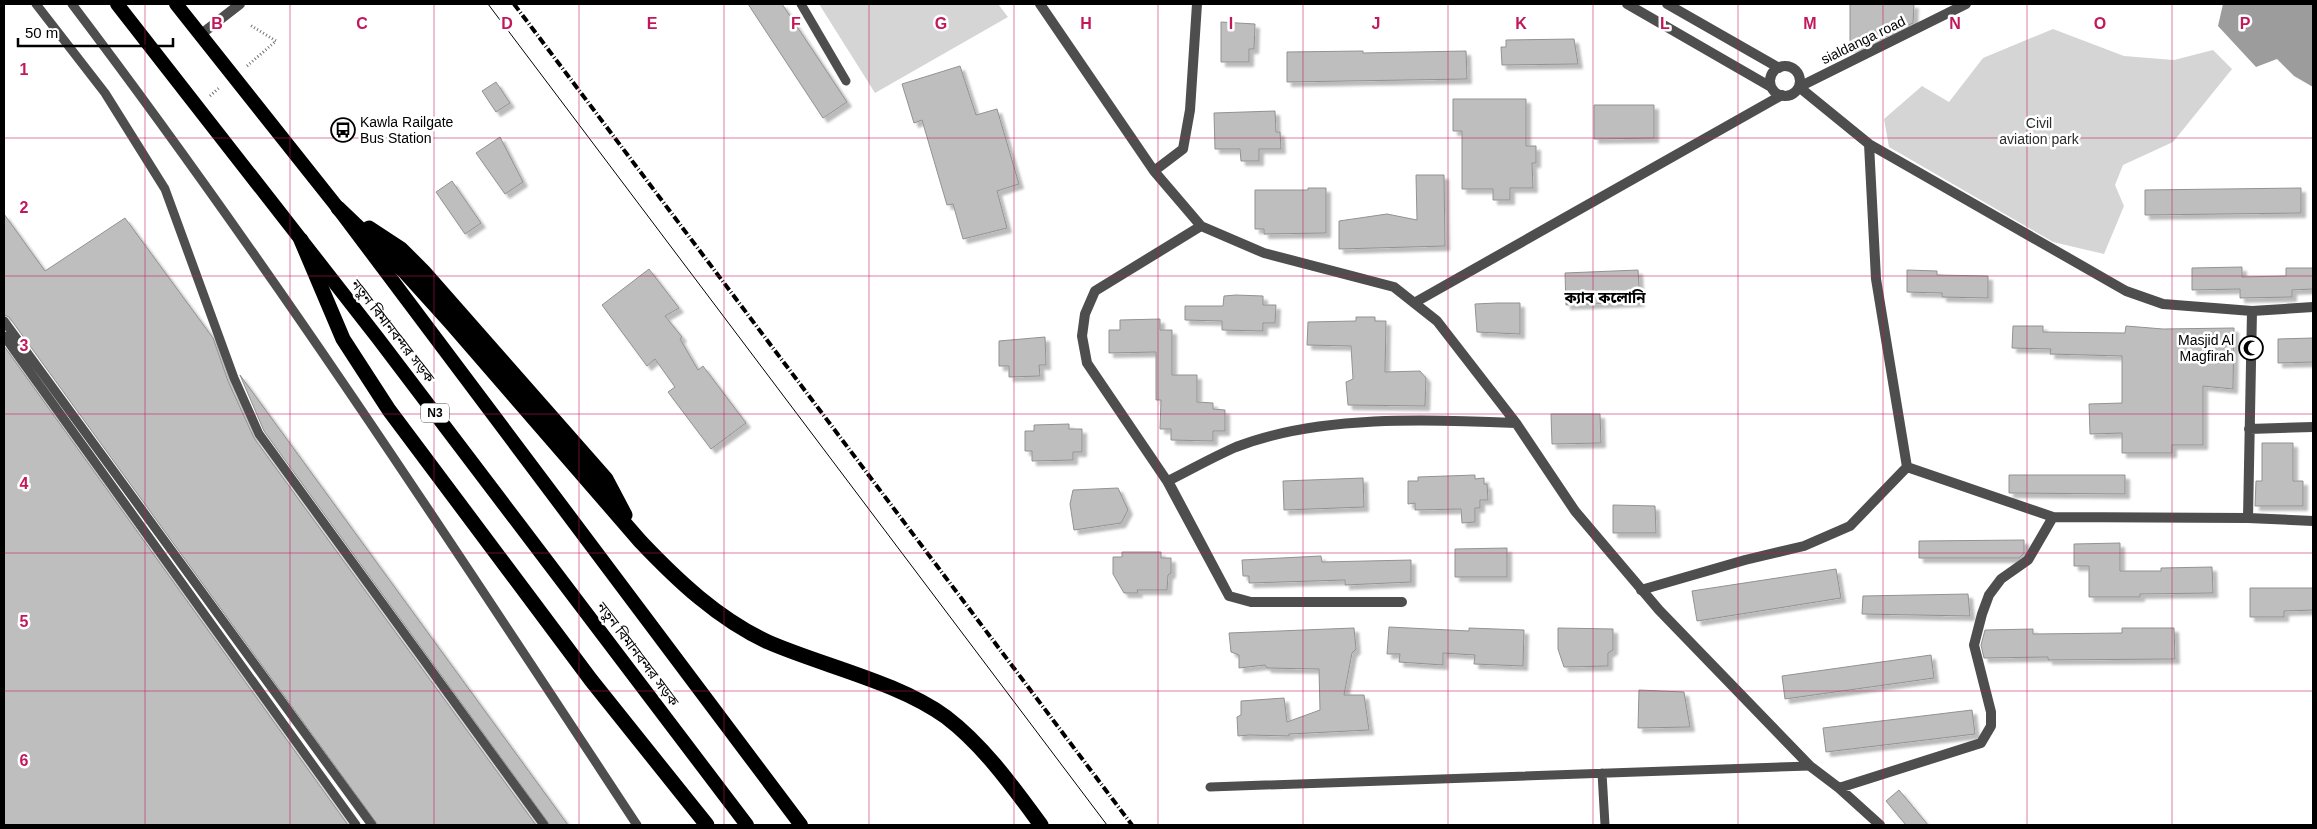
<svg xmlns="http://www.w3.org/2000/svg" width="2317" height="829" viewBox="0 0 2317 829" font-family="Arial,'Noto Sans Bengali',sans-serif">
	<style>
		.green { fill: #d5d5d5 }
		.water { fill: #9c9c9c }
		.building { fill: #bebebe; stroke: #929292; filter: url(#shadow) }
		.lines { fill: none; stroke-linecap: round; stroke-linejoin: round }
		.path { stroke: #707070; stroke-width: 3; stroke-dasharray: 1 2.5; stroke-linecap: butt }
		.service { stroke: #4e4e4e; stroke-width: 9 }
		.minor { stroke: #4e4e4e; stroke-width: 10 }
		.tertiary { stroke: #4e4e4e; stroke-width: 10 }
		.trunk { stroke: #000; stroke-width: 14 }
		.motorway { stroke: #000; stroke-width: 15 }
		.tram { stroke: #000; stroke-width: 1 }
		.rail { stroke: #000; stroke-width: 4; stroke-dasharray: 8 2.5 1 2.5; stroke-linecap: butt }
		.grid { fill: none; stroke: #c2185b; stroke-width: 1; stroke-opacity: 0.55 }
		.labels { text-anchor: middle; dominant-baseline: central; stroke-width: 5; stroke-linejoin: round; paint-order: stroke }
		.shield { fill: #fff; stroke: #4c4c4c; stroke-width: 1 }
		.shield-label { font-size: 12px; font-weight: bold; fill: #000 }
		.street-label { font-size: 14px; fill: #000; stroke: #fff }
		.poi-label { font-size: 14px; fill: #000; stroke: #fff; text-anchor: start }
		.park-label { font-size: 14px; fill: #2c2c2c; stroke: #fff }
		.neighbourhood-label { font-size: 15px; font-weight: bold; fill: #000; stroke: #fff }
		.grid-label { font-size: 16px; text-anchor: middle; font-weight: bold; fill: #c2185b; stroke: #fff; stroke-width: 5; stroke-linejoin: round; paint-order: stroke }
	</style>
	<defs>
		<filter id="shadow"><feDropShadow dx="4.5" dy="4.5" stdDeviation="1" flood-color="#0004"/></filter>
	</defs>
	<rect width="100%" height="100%" fill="#fff"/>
	<!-- green -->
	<path class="green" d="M819,4H998L1008,17L875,93Z
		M2053,29L2124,56L2174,60L2213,50L2232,69L2173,142L2123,165L2115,185L2124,206L2104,254L2053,242L1889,147L1884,119L1922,86L1949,102L1983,58Z"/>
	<!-- water -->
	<path class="water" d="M2223,4H2313V87L2294,76L2277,59L2256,67L2218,26Z"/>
	<!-- building -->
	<path class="building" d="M748,4H782L847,102L823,118Z
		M1850,4H1914L1913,23L1869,42V45L1862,48H1850Z
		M1221,22L1255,24L1254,49H1249V62H1221Z
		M1574,39L1578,64L1502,65L1501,47H1506V40Z
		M1363,51V53L1466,51L1467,79L1287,82V52Z
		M960,66L976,115L997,109L1019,184L997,191L1007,228L963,239L953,204L947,205L922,120L914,123L902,84Z
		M496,82L510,103L496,112L482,91Z
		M1453,99H1526V146H1536V163H1532L1533,188H1510V200H1493V189H1462V131H1453Z
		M1594,105H1654V138L1594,139Z
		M1275,111L1276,132H1280L1281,149H1259V161H1241L1240,149H1215L1214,113Z
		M500,137L523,182L505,194L476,153Z
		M1416,175H1444L1445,246L1339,249V221L1387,214L1417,220Z
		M452,181L481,223L465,234L436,192Z
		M1308,188H1326V233L1264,234V229H1255V190H1308Z
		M2301,188V213L2145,215V190Z
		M4,214L45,271L125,218L213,338L228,381L254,438L536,825H378L9,317L4,315Z
		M2242,267V277L2286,276V268H2313V289L2292,290V297L2240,298V289L2192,290V268Z
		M649,269L679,308L665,316L682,337L680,339L698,370L703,366L746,423L711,449L668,392L675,387L655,359L647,366L602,305Z
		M1638,270L1640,302L1566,305L1565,273Z
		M1907,270L1937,271V275L1988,276V298L1942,297V293L1907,292Z
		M1236,295L1263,296V305H1276L1275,323H1263V331L1222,330V321L1185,320V306H1223L1224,296Z
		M1497,303H1520V334L1477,332L1475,304Z
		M1356,317H1375V321H1386L1385,372L1420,371L1426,378L1425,406L1348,405L1346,382L1353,379L1351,346L1307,345L1308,322L1356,321Z
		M1160,319V330H1172V375H1197V402L1213,403V409L1225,410V431H1213V441L1171,440V429H1160L1161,400H1156V352L1109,353V330H1120V320Z
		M2013,326H2043V332L2125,333L2126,326L2163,329L2234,328L2233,389L2203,386V445H2172V453H2122V433L2090,434L2089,404L2122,403V356L2050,354L2051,349L2012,348Z
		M1045,337L1046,365H1039L1040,376L1009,377V366H999V341Z
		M2313,338V362L2278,363V339Z
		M4,346L348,825H4Z
		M240,375L568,825H550L264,431Z
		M1551,414H1600L1601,443L1552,444Z
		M1069,424V429H1082V452H1073V460L1032,461V451H1025V431H1034V425Z
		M2262,443H2293V481H2303V506H2255L2256,481H2262Z
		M1475,475V479L1484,478V484H1487L1488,500H1480V508H1475V522L1462,523L1461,509L1415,510V503L1408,504V481H1418V477Z
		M2009,475H2125V494L2009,493Z
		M1363,478L1364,507L1284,510L1283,481Z
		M1118,488L1128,510L1121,523L1074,530L1070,504L1073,490Z
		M1613,505L1655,506L1656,533H1613Z
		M2024,540V553L2019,558H1919V541Z
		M2120,543V571H2161V568L2212,567L2213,593L2140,594V597H2089V566H2074V544Z
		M1507,548V577H1455V549Z
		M1122,552H1161V558H1171V573L1168,575L1167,590H1137L1138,593H1124L1113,574V557H1122Z
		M1321,556L1322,562L1411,560V582L1345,585V580L1249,583V576H1243L1242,560Z
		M1836,569L1841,598L1697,621L1692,591Z
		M2250,588H2313V610L2284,611V617H2250Z
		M1968,594L1970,616L1862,614L1863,596Z
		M1389,627L1469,631V628L1524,630L1523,666L1474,664L1475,655L1443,653V665L1399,662L1400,654H1387Z
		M1354,628L1356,649L1352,653L1344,695H1364L1369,730L1289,734V736L1249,735L1238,736L1237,717L1241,715V701L1284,698L1287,722L1320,710L1319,669L1267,668L1265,665L1239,668V655L1231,652L1229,633Z
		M1558,628L1613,629V650L1608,653V666L1564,667L1558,649Z
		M2122,628H2174L2175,659L2048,660V657L1984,658L1981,645L1985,630L2033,629V634L2122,633Z
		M1931,655L1934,678L1785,699L1782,676Z
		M1639,690L1684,692L1690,727L1638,728Z
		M1972,710L1975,734L1826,752L1823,728Z
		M1899,790L1928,825H1906L1886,801Z"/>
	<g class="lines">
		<!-- path -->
		<path class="path" d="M247,66L276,41L250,25
			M210,96L220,87"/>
		<!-- service -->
		<path class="service" d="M36,4L105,93L165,189L234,378L259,434L544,825
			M72,4C273,269 454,547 637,825
			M801,4L846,81
			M4,321L372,825
			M4,336L356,825
			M1602,773L1605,825
			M1210,787L1810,766"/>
		<!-- minor -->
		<path class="minor" d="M1040,4L1154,171L1201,226L1264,253L1394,287L1437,321L1516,423L1575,511L1659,610L1810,766L1839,788L1880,825
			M1966,4L1799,87L1869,144L1876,279L1907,467L2053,517L2248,518L2252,311
			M1869,144L2126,291L2163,304L2252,311L2313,307
			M1154,171L1183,149L1190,110L1197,4
			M1201,226L1095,291L1085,314L1082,336L1087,363L1167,481L1229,596L1168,481C1190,470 1213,457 1236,447C1317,415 1430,419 1516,423
			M1414,303L1782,95
			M2249,429L2313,427
			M2248,518L2313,521
			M1641,590L1745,560L1804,546L1850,526L1907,467
			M1229,596L1251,602H1402
			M1839,788L1981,743L1991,726V712L1974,645L1982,614L1989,595L2001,579L2028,560L2053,517"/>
		<!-- tertiary -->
		<path class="tertiary" d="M1627,4L1771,87
			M1667,4L1779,68
			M200,35L240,4
			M1770 81a15 15 0 1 1 30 0a15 15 0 1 1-30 0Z"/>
		<!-- trunk -->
		<path class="trunk" d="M117,4L377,337L747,825
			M176,4L338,208L801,825"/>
		<!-- motorway -->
		<path class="motorway" d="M338,208L404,271L451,323L640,541C677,580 718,619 768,642C823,666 898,682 946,717C984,746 1013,787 1041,825
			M369,228L401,249L423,271L606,479L625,515
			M301,240L343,339L389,410L591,680L707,825"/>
		<!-- tram -->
		<path class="tram" d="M488,4L1107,825"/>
		<!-- rail -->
		<path class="rail" d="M514,4L1132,825"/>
	</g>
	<!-- grid -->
	<path class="grid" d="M145,4V825M290,4V825M434,4V825M579,4V825M724,4V825M869,4V825M1014,4V825M1158,4V825M1303,4V825M1448,4V825M1593,4V825M1738,4V825M1883,4V825M2027,4V825M2172,4V825M4,138H2313M4,276H2313M4,414H2313M4,553H2313M4,691H2313"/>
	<!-- icons -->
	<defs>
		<g id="bus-ring" transform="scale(1.25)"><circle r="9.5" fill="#fff" stroke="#000" stroke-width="1.5"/><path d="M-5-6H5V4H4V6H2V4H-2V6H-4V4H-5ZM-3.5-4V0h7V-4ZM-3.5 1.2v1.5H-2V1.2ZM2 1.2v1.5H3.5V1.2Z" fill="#000"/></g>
		<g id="mosque-ring" transform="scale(1.25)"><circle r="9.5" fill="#fff" stroke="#000" stroke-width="1.5"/><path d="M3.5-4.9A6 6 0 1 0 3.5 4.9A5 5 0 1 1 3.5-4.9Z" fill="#000"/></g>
	</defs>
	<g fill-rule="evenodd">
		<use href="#bus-ring" x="343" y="130"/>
		<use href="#mosque-ring" x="2251" y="348"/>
	</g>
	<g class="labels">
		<!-- shield labels -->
		<rect class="shield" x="421" y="403.5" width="28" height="19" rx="4"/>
		<g class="shield-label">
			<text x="435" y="413">N3</text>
		</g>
		<!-- street labels -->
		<g class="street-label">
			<text transform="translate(1863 40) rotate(-26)">sialdanga road</text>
			<text transform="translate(393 331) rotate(52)">নতুন বিমানবন্দর সড়ক</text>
			<text transform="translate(638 654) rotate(53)">নতুন বিমানবন্দর সড়ক</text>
		</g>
		<!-- poi labels -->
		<g class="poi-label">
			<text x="360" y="122">Kawla Railgate<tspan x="360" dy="16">Bus Station</tspan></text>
			<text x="2234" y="340" text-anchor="end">Masjid Al<tspan x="2234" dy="16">Magfirah</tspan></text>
		</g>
		<!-- park labels -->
		<g class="park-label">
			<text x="2039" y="123">Civil<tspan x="2039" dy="16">aviation park</tspan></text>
		</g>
		<!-- neighbourhood labels -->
		<g class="neighbourhood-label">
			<text x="1605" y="297">ক্যাব কলোনি</text>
		</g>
	</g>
	<g class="grid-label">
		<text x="217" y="29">B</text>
		<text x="362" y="29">C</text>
		<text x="507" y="29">D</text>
		<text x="652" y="29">E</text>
		<text x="796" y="29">F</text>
		<text x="941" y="29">G</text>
		<text x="1086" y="29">H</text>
		<text x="1231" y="29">I</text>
		<text x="1376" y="29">J</text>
		<text x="1521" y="29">K</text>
		<text x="1665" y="29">L</text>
		<text x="1810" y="29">M</text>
		<text x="1955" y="29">N</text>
		<text x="2100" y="29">O</text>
		<text x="2245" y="29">P</text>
		<text x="24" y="75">1</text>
		<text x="24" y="213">2</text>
		<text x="24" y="351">3</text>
		<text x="24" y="489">4</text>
		<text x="24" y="627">5</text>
		<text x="24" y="766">6</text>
	</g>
	<!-- border -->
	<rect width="2317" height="829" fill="none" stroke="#000000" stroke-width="10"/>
	<!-- scale -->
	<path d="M18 38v8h155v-8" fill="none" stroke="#000000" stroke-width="2.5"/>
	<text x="25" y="38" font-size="15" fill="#000000" stroke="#ffffff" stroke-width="4" paint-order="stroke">50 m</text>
</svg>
